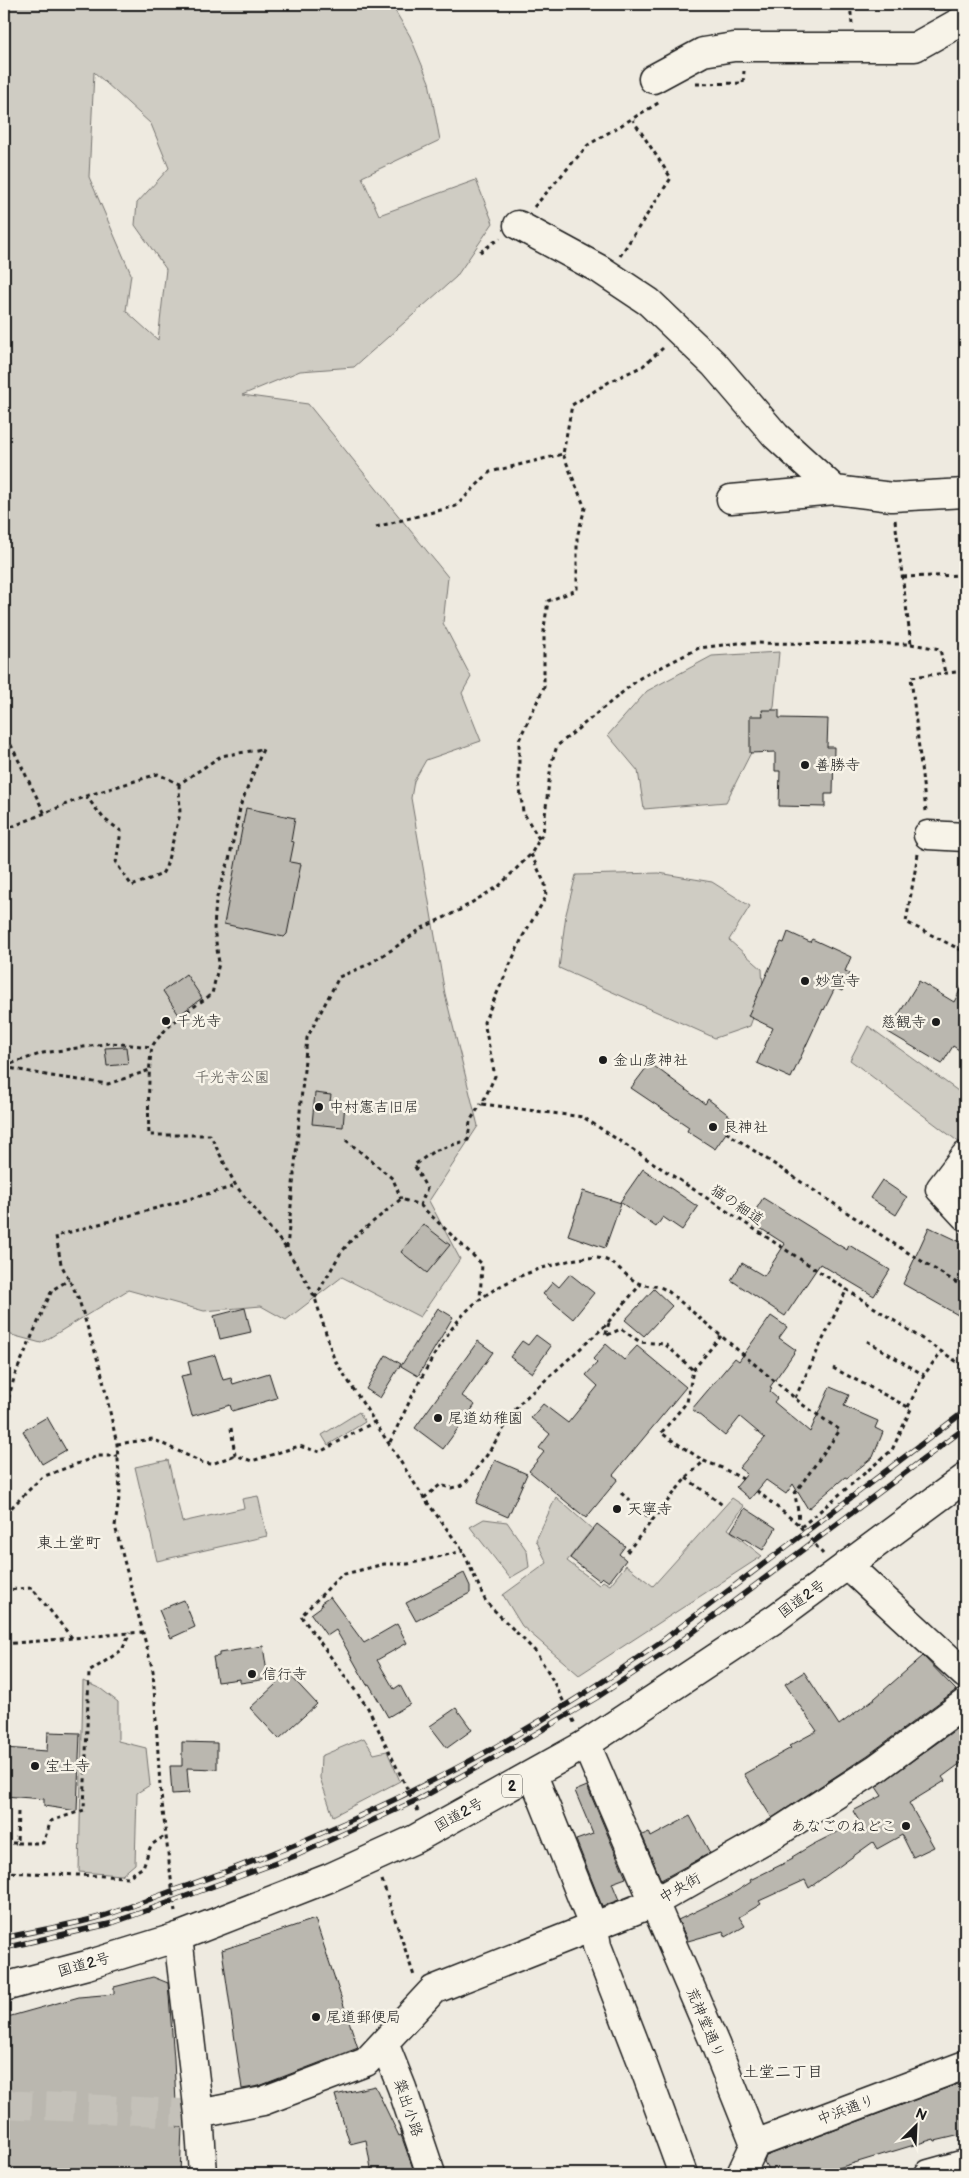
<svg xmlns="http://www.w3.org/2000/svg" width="969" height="2178" viewBox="0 0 969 2178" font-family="'Balsamiq Sans','Klee One',sans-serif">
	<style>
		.green { fill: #cfccc3; stroke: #767470; fill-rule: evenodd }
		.building { fill: #bab7af; stroke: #1c1c1c }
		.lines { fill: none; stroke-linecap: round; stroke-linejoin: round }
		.minor-tunnel { stroke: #c4c1b9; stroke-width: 28; stroke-dasharray: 28 14; stroke-linecap: butt }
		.minor-casing { stroke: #1c1c1c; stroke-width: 31 }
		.highway-casing { stroke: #1c1c1c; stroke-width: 31 }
		.path { stroke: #1c1c1c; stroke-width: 3; stroke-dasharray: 4 4; stroke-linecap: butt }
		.minor { stroke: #f7f3e8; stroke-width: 28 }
		.highway { stroke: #f7f3e8; stroke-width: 28 }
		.rail-casing { stroke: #1c1c1c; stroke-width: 5.5 }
		.rail { stroke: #f7f3e8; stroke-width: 4; stroke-dasharray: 11; stroke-linecap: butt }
		.poi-dot { fill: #1c1c1c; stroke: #f7f3e8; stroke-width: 2 }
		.labels { text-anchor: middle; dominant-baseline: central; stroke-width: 5; stroke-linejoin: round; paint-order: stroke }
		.shield { fill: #f7f3e8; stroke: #5e5c59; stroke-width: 1 }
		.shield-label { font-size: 14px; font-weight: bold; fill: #1c1c1c }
		.poi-label { font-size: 15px; fill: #1c1c1c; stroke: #f7f3e8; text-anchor: start }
		.park-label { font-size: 15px; fill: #52514e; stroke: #f7f3e8 }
		.street-label { font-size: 15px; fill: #1c1c1c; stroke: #f7f3e8 }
		.neighbourhood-label { font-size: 16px; fill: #1c1c1c; stroke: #f7f3e8 }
	</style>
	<rect width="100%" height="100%" fill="#eeeae0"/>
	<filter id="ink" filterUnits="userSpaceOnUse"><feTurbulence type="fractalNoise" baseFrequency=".02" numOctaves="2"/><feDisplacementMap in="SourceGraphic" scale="10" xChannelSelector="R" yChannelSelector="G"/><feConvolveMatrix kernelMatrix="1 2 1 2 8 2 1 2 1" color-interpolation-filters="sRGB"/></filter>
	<g filter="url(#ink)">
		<!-- green -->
		<path class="green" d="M4,4H391L410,36L429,82L440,140L362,177L379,215L476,180L493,223L456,277L354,367L300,371L242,395L308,404L448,577L443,623L471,677L462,693L481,741L426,760L414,781L411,798L445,994L478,1126L429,1201L460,1259L420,1317L342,1277L286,1320L261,1306L204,1311L128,1290L41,1343L4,1333ZM94,72L151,124L169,168L137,203L135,225L166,269L158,340L126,311L131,274L89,177Z
			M779,652L774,707L726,802L644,809L638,771L608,735L647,691L712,656Z
			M659,873L712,882L750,906L729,940L762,969L763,990L750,1026L715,1038L559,968L566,914L576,875Z
			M868,1026L965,1096L964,1146L850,1060Z
			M359,1412L365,1422L328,1445L322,1435Z
			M168,1460L182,1522L244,1508L242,1499L258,1496L267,1536L157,1561L135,1467Z
			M556,1497L592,1529L567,1561L599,1585L603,1581L610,1585L626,1565L653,1586L732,1498L744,1506L728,1529L762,1556L579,1675L522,1626L503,1595L547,1563L536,1540Z
			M484,1519L507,1522L527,1551L529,1567L510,1578L470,1527Z
			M83,1681L101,1689L118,1702V1741L146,1748L150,1785L137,1793L135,1864L122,1875L79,1872Z
			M364,1738L374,1754L387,1751L400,1781L333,1816L320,1778L321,1756Z"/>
		<!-- building -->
		<path class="building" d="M762,710H779V718L828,719L827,747H834L833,794H825V807L779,806L780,771H775V752L750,753V716H763Z
			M246,808L295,818L291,841L294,842L290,862L301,864L287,934L284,937L224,924Z
			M788,932L810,942L812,939L851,957L845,971L850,973L842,991L835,988L824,1010L823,1009L791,1078L757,1063L773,1028L748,1016L781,942L784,943Z
			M186,974L202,998L179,1015L163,991Z
			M919,981L954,1002L965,981V1039L959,1050L953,1046L942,1064L888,1032Z
			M126,1047L128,1064L107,1066L105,1048Z
			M650,1063L705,1104L708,1099L735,1120L715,1149L687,1131L689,1127L631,1088Z
			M315,1093L331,1095L330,1101L345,1103L343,1127L312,1124Z
			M643,1169L698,1207L682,1230L663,1217L656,1227L620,1202Z
			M882,1180L907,1197L896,1215L870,1198Z
			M583,1191L621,1203L605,1248L568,1235Z
			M763,1198L847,1250L849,1245L890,1270L874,1296L820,1264L785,1316L731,1280L742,1263L764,1276L785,1244L749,1221Z
			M423,1224L450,1245L427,1273L401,1252Z
			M929,1227L965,1244V1303L958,1315L903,1284Z
			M570,1274L594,1293L573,1319L543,1294L553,1282L559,1287Z
			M654,1289L672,1306L644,1336L625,1320Z
			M245,1308L251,1332L220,1339L214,1316Z
			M438,1308L453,1317L418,1376L401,1366Z
			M771,1316L787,1327L779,1338L796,1350L770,1387L772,1388L770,1392L777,1398L774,1402L810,1432L830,1387L849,1395L844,1406L878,1421L875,1428L883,1432L873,1457L847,1478L845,1477L808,1509L793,1484L786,1494L766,1480L750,1499L736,1487L747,1474L739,1468L765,1438L740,1417L725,1436L692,1409L735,1358L739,1361Z
			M536,1335L551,1346L532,1373L510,1357L522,1341L528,1345Z
			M478,1341L493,1352L462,1396L475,1405L443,1449L415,1428Z
			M606,1344L624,1360L637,1346L686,1387L613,1475L618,1479L586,1518L529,1471L544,1452L539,1448L550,1434L531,1418L543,1404L568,1423L598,1386L586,1375L597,1363L593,1359Z
			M215,1355L223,1380L231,1378L233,1384L269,1373L277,1398L232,1411L230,1405L192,1416L181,1376L191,1374L188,1362Z
			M386,1355L401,1364L380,1398L366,1389Z
			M47,1417L66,1450L42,1464L23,1431Z
			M495,1460L527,1474L508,1517L476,1503Z
			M745,1508L776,1528L763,1550L731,1531Z
			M597,1524L625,1546L619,1554L626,1560L609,1582L602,1577L599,1580L570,1558Z
			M464,1573L470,1586V1593L416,1621L406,1603Z
			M330,1597L364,1643L397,1624L407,1643L377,1660L394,1689L400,1685L410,1704L388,1717L369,1684L367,1685L336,1630L327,1636L311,1614L322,1606L321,1603Z
			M184,1600L195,1627L171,1638L159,1610Z
			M263,1646L268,1679L240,1683V1679L217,1682L213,1657L219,1656V1653Z
			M923,1656L956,1690L868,1755L772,1818L744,1774L791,1748L789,1746L817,1731L785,1684L804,1672L839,1725L875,1698Z
			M288,1673L317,1704L279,1739L250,1708Z
			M456,1708L472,1730L447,1748L430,1726Z
			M959,1727L965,1735V1760L942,1777L945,1781L909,1803L934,1847L913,1857L902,1835L877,1849L873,1842L809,1888L805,1880L759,1901L761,1904L739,1917L745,1926L726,1937L723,1931L688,1941L678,1920L732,1894L751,1882L750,1880L793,1859L792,1857L812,1845L859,1821L853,1811L882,1796L876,1787Z
			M48,1732L80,1733L77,1811L44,1806V1799L4,1796V1748L47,1751Z
			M182,1742L217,1743V1769L187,1768L189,1793L172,1794L170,1766H182Z
			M587,1786L626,1878L612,1883L619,1900L602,1906L576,1840L593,1834L575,1791Z
			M690,1816L710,1853L661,1880L642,1835L649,1832L651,1837Z
			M315,1919L358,2048L259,2086L242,2089L222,1950Z
			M153,1977L168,1983L174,2059L177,2127H182L180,2174H4V2018L79,1997L114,1994V1987Z
			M960,2083L965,2097V2134L935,2141L934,2139L818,2174H771L764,2162L766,2156Z
			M375,2086L399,2136L401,2135L415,2174H372L366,2140L350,2144L335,2095Z"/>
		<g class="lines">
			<!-- minor-tunnel -->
			<path class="minor-tunnel" d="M4,2104L199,2114"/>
			<!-- minor casing -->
			<g class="minor-casing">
				<path id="minor" d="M653,79L703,52L734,47H915L965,19
					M518,225L601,270L649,302L714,364L776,436L835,490
					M731,499L835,490L892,497L965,493
					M928,835L965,837
					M965,1156L940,1189L965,1216
					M847,1565L965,1674
					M586,1744L715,2044L755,2144
					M533,1775L594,1928L597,1946L642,2062L683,2174
					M178,1937L199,2114L203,2174
					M384,2043L402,2088L431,2174
					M199,2114L263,2101L366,2062L433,1990L653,1903L778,1832L877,1768L965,1703
					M755,2144L965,2065
					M741,2174L755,2144
					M929,2174L965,2164"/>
			</g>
			<!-- highway casing -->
			<g class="highway-casing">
				<path id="highway" d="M4,1987L87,1965L178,1937L329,1878L415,1839L586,1744L776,1618L965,1478"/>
			</g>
			<!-- path -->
			<path class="path" d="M850,4L852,24
				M922,4L925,9L931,10
				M696,84L743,83L744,71
				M534,207L588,145L660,102
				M480,252L500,238
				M620,256L671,178L633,120
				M895,520L911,644
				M376,527L456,506L490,472L563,454L572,405L609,382L643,366L663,348
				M903,577L965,575
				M4,745L10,743L45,814
				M86,796L158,774L179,784L221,756L263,749L241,804L229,860L216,900L214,928L219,963L212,994C191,1009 167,1024 153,1045C148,1055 148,1120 149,1135H210L236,1186L286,1248L308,1284L315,1298L334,1359L424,1498L463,1551L486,1602L535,1651L549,1673L575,1724
				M926,811L911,677L965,671
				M4,830L86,796L104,819L121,831L116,863L132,886L162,874L166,867L180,814L179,784
				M539,839L523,812L519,781V740L544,687V628L548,601L577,590V537L585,508L563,454
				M531,854L545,884L546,897L523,936L484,1022L495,1076L482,1104L583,1117L965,1367
				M918,854L906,922L965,952
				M4,1066L43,1053L111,1043L152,1047
				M4,1067L51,1076L108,1084L150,1070
				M726,1132L899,1247L965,1288
				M346,1140L393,1179L401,1199
				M420,1205L482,1264L480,1299
				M287,1248L307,1038L339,977L367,965L393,949L422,928L458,911L499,886L531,854L543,833L551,764L557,746L640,678L699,648L739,643L911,644L940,649L945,673
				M315,1298L340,1254L353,1238L401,1199L420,1205L427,1189L414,1165L434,1151L468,1140L470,1121L481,1104
				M609,1323L605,1336L621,1329L640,1342L665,1344L693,1370
				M721,1336L693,1370L687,1402L661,1433L704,1461L722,1468L743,1479
				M867,1341L924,1375
				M833,1368L908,1407
				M795,1398L846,1291
				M4,1414L15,1375L52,1290L69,1280
				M231,1428L235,1455L252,1461L299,1446L320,1452L376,1421
				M390,1442C410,1401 431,1352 462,1316C483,1292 519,1274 550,1266C566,1261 587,1255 603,1259C618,1263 628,1280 641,1284C653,1288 656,1283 669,1292L803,1405L840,1430L795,1493C796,1505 800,1513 798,1524
				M117,1444L153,1439L203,1463L212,1464L235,1455
				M686,1478L724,1506
				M757,1491L798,1524L823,1554
				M621,1493L652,1520
				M424,1498L440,1485L451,1488L460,1486L467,1481L487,1455L519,1404L604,1327L641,1284
				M4,1511L11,1508L42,1477L98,1456H117
				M801,1527L892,1450L911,1409L908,1407L924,1375L941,1352
				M627,1552L686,1478L704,1461
				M4,1590L32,1588L72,1638
				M4,1644L142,1632
				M418,1811L368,1708L301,1616L341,1575L384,1564H408L463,1551
				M4,1843H17L18,1811
				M17,1843H43L51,1821L84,1810L89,1672L122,1650L130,1633
				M4,1872L128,1877L143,1867L151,1845L166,1835
				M382,1880L414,1976
				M175,1912L160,1786L153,1671L115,1526L120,1491L117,1444L101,1371L78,1297L61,1264L56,1236L236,1186"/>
			<!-- minor -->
			<use href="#minor" class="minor"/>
			<!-- highway -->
			<use href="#highway" class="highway"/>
			<!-- rail casing -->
			<g class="rail-casing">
				<path id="rail" d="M4,1938C34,1931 66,1926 96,1918C128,1909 158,1895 189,1885C357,1826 518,1744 662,1641L965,1411
					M4,1948L109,1924L162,1905L295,1856L417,1800L498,1756L596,1698L673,1647L965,1428"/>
			</g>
			<!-- rail -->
			<use href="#rail" class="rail"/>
		</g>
	</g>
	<!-- markers -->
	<g class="poi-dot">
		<circle cx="805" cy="765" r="5"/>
		<circle cx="805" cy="981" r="5"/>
		<circle cx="166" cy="1021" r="5"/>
		<circle cx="936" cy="1022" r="5"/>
		<circle cx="603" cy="1060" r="5"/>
		<circle cx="319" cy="1107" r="5"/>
		<circle cx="713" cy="1127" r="5"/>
		<circle cx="438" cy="1418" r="5"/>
		<circle cx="617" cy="1509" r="5"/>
		<circle cx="252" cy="1674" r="5"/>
		<circle cx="35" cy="1766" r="5"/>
		<circle cx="906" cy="1826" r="5"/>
		<circle cx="316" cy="2017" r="5"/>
	</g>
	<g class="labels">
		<!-- shield labels -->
		<rect class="shield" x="502" y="1774.5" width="20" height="23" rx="4"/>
		<g class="shield-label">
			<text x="512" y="1786">2</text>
		</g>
		<!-- poi labels -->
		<g class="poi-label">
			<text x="815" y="765">善勝寺</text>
			<text x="815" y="981">妙宣寺</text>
			<text x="176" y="1021">千光寺</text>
			<text x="926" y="1022" text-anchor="end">慈観寺</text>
			<text x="613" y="1060">金山彦神社</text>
			<text x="329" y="1107">中村憲吉旧居</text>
			<text x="723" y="1127">艮神社</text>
			<text x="448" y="1418">尾道幼稚園</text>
			<text x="627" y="1509">天寧寺</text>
			<text x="262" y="1674">信行寺</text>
			<text x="45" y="1766">宝土寺</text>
			<text x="896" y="1826" text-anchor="end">あなごのねどこ</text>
			<text x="326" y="2017">尾道郵便局</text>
		</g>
		<!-- park labels -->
		<g class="park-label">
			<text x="232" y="1077">千光寺公園</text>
		</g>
		<!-- street labels -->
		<g class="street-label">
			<text transform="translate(737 1205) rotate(34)">猫の細道</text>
			<text transform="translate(802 1599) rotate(-36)">国道2号</text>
			<text transform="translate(459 1815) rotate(-29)">国道2号</text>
			<text transform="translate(680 1888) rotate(-30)">中央街</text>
			<text transform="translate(84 1965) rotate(-16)">国道2号</text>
			<text transform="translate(705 2023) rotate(67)">荒神堂通り</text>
			<text transform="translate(408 2108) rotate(71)">築出小路</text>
			<text transform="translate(846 2110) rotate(-20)">中浜通り</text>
		</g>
		<!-- neighbourhood labels -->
		<g class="neighbourhood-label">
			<text x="69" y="1543">東土堂町</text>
			<text x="783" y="2072">土堂二丁目</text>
		</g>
	</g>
	<!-- margin -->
	<rect width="969" height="2178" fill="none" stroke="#f7f3e8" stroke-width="20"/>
	<rect x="10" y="10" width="949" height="2158" fill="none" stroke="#1c1c1c" stroke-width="2" filter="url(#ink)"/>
	<!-- north arrow -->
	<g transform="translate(916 2126) rotate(24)" stroke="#f7f3e8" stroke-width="4" paint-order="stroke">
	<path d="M0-4L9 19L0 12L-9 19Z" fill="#1c1c1c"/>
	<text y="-8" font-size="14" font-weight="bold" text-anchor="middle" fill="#1c1c1c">N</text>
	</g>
</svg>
